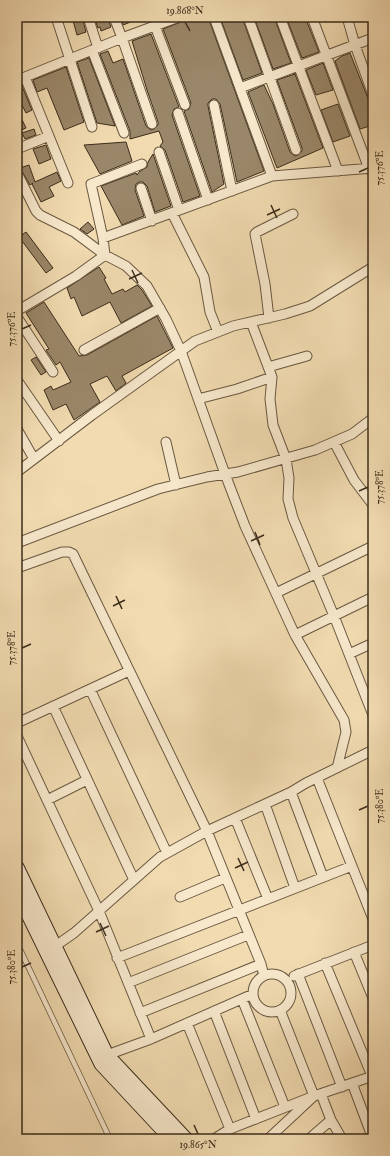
<svg xmlns="http://www.w3.org/2000/svg" width="390" height="1156" viewBox="0 0 390 1156" font-family="'IM FELL Double Pica',serif">
	<style>
		.building { fill: #9a8769; stroke: #3b2c1b }
		.lines { fill: none; stroke-linecap: round; stroke-linejoin: round }
		.lane-casing { stroke: #695840; stroke-width: 6 }
		.street-casing { stroke: #695840; stroke-width: 11 }
		.secondary-casing { stroke: #3b2c1b; stroke-width: 15 }
		.lane { stroke: #f7e8cc; stroke-width: 4.5 }
		.street { stroke: #f7e8cc; stroke-width: 9 }
		.secondary { stroke: #f7e8cc; stroke-width: 13 }
		.ticks { fill: none; stroke: #3b2c1b; stroke-width: 1.5 }
		.neatline { fill: none; stroke: #3b2c1b; stroke-width: 1.5 }
		.ticks-label { font-size: 10px; text-anchor: middle; fill: #3b2c1b }
	</style>
	<rect width="100%" height="100%" fill="#f2dbb1"/>
	<filter id="stains"><feTurbulence type="fractalNoise" baseFrequency=".005" numOctaves="4"/><feColorMatrix values="0 0 0 0 .2 0 0 0 0 .09 0 0 0 0 .02 0 0 0 .5 -.17"/></filter>
	<radialGradient id="worn" r=".72"><stop offset=".6" stop-color="#630" stop-opacity="0"/><stop offset="1" stop-color="#630" stop-opacity=".3"/></radialGradient>
	<!-- building -->
	<path class="building" d="M72,17H82L86,32L77,35Z
		M97,17H107L111,27L101,31L100,27L98,28L95,20L98,19Z
		M121,17H143L123,25Z
		M194,17H208L264,171L237,182L220,104L216,99H212L208,103V106L224,184L212,192L184,111L189,109L191,103L163,29Z
		M220,17H242L262,73L243,80Z
		M254,17H274L291,63L273,69Z
		M286,17H305L319,52L302,58Z
		M151,34L179,107L174,109L172,115L200,196L183,202L165,150L160,146L163,142L159,131L130,139V131L100,54L108,51L113,63L123,59L146,126L151,130L154,129L158,125V122L147,90L132,41Z
		M350,53L373,111V125L360,129L335,61L342,56Z
		M89,58L115,126L97,123L77,62Z
		M323,63L333,90L316,95L306,70Z
		M66,67L84,122L64,130L47,88L37,92L33,80Z
		M295,74L323,148L277,168L248,92L264,85L273,104L290,152L295,156L298,155L302,151V148L277,80Z
		M22,86L32,110L26,113L17,95V89Z
		M338,104L350,136L333,142L321,110Z
		M17,109L26,128L17,132Z
		M34,129L36,135L25,139L22,133Z
		M126,142L132,161L100,174L84,145Z
		M46,145L51,159L39,164L33,149Z
		M153,154L171,206L155,212L147,186L143,182H139L136,184L135,190L144,216L122,225L101,186L136,173L137,175L140,171L147,167L148,162Z
		M29,165L35,182L57,172L61,181L49,187L54,196L41,202L32,184L33,183L30,185L20,168Z
		M88,222L94,229L87,234L80,229Z
		M26,232L53,268L46,273L19,237Z
		M99,267L106,278L104,279L112,294L123,289L125,292L137,285L142,290L152,306L121,323L110,302L82,316L74,297L71,299L67,288Z
		M44,302L79,356L87,355L157,316L173,348L122,376L126,383L116,391L107,376L90,384L100,402L74,420L66,404L53,410L44,390L51,386L53,390L71,382L60,362L56,365L46,350L49,349L26,313Z
		M36,357L46,372L41,375L31,360Z"/>
	<g class="lines">
		<!-- lane casing -->
		<g class="lane-casing">
			<path id="lane" d="M17,943L110,1139"/>
		</g>
		<!-- street casing -->
		<g class="street-casing">
			<path id="street" d="M56,17L92,127
				M88,17L98,48
				M214,17L272,176
				M248,17L296,150
				M280,17L338,171
				M312,17L369,169
				M347,17L355,45L373,95
				M155,26L185,105
				M92,50L124,133
				M25,77L68,183
				M17,81L25,77L122,38L114,17
				M240,88L373,38
				M214,105L232,191
				M178,113L208,200
				M152,124L122,38L179,17
				M17,149L49,136
				M159,152L179,210
				M17,173L36,211L40,215L74,232L105,255L126,266L147,286L166,319L181,351L225,474L245,526L295,635L373,597
				M141,188L152,221
				M172,213L204,277L210,312L218,332
				M103,238L272,176L373,168
				M17,311L76,276L105,255L103,238L91,184L142,164
				M17,317L53,372
				M269,318L265,284L255,234L257,232L293,214
				M251,322L272,377L270,399L273,425L286,459L289,478L288,499L293,518L334,616L373,715
				M84,350L160,308
				M268,367L307,356
				M17,380L59,441
				M198,399L237,389L272,377
				M17,429L34,459
				M166,442L176,485
				M334,442L354,480L373,505
				M17,472L92,415L195,341L233,326L285,314L310,306L373,267
				M17,543L158,489L207,477L238,472L315,450L352,434L373,418
				M17,568L62,552H69L73,554L207,831L261,964L264,976
				M276,593L373,546
				M295,635L344,720L346,732L337,768
				M349,654L373,643
				M90,689L167,853
				M53,706L134,880
				M17,723L129,671
				M17,736L99,911L151,1039
				M317,778L373,919
				M291,792L323,877
				M47,800L87,780
				M265,804L295,888
				M235,818L268,899
				M180,897L225,878
				M51,949L74,933L160,857L207,831L291,792L306,783L373,750
				M354,952L373,998
				M117,958L352,866
				M325,963L372,1076
				M298,974L342,1087
				M253 993a19 19 0 1 1 38 0a19 19 0 1 1-38 0Z
				M294,976L373,945
				M128,983L248,935
				M242,999L285,1107
				M214,1011L256,1119
				M140,1013L261,964
				M187,1023L230,1129
				M107,1055L151,1039L253,994
				M352,1083L373,1139
				M321,1094L331,1120L342,1139
				M214,1139L230,1129L314,1096L373,1076
				M268,1139L314,1096L280,1010
				M309,1139L331,1120"/>
		</g>
		<!-- secondary casing -->
		<g class="secondary-casing">
			<path id="secondary" d="M17,867L107,1055L186,1139
				M17,892L101,1064L171,1139"/>
		</g>
		<!-- lane -->
		<use href="#lane" class="lane"/>
		<!-- street -->
		<use href="#street" class="street"/>
		<!-- secondary -->
		<use href="#secondary" class="secondary"/>
	</g>
	<!-- ticks -->
	<path class="ticks" d="M185,22L190,31M359,172L368,168M271,205L277,218M267,215L280,209M132,270L138,283M129,279L142,273M22,329L31,325M359,491L368,487M255,532L260,545M251,541L264,535M116,596L122,609M113,606L125,600M22,648L31,644M359,810L368,806M238,858L244,871M235,868L248,862M100,923L106,936M96,932L109,926M22,967L31,963M194,1125L198,1134"/>
	<!-- margin -->
	<rect width="390" height="1156" fill="none" stroke="#f2dbb1" stroke-width="44"/>
	<rect x="22" y="22" width="346" height="1112" class="neatline"/>
	<g class="ticks-label">
		<text x="185" y="14">19.868°N</text>
		<text transform="translate(379 168) rotate(-90)" y="4">75.376°E</text>
		<text transform="translate(11 329) rotate(-90)" y="4">75.376°E</text>
		<text transform="translate(379 487) rotate(-90)" y="4">75.378°E</text>
		<text transform="translate(11 648) rotate(-90)" y="4">75.378°E</text>
		<text transform="translate(379 806) rotate(-90)" y="4">75.380°E</text>
		<text transform="translate(11 967) rotate(-90)" y="4">75.380°E</text>
		<text x="198" y="1148">19.865°N</text>
	</g>
	<rect width="100%" height="100%" filter="url(#stains)"/>
	<rect width="100%" height="100%" fill="url(#worn)"/>
</svg>
